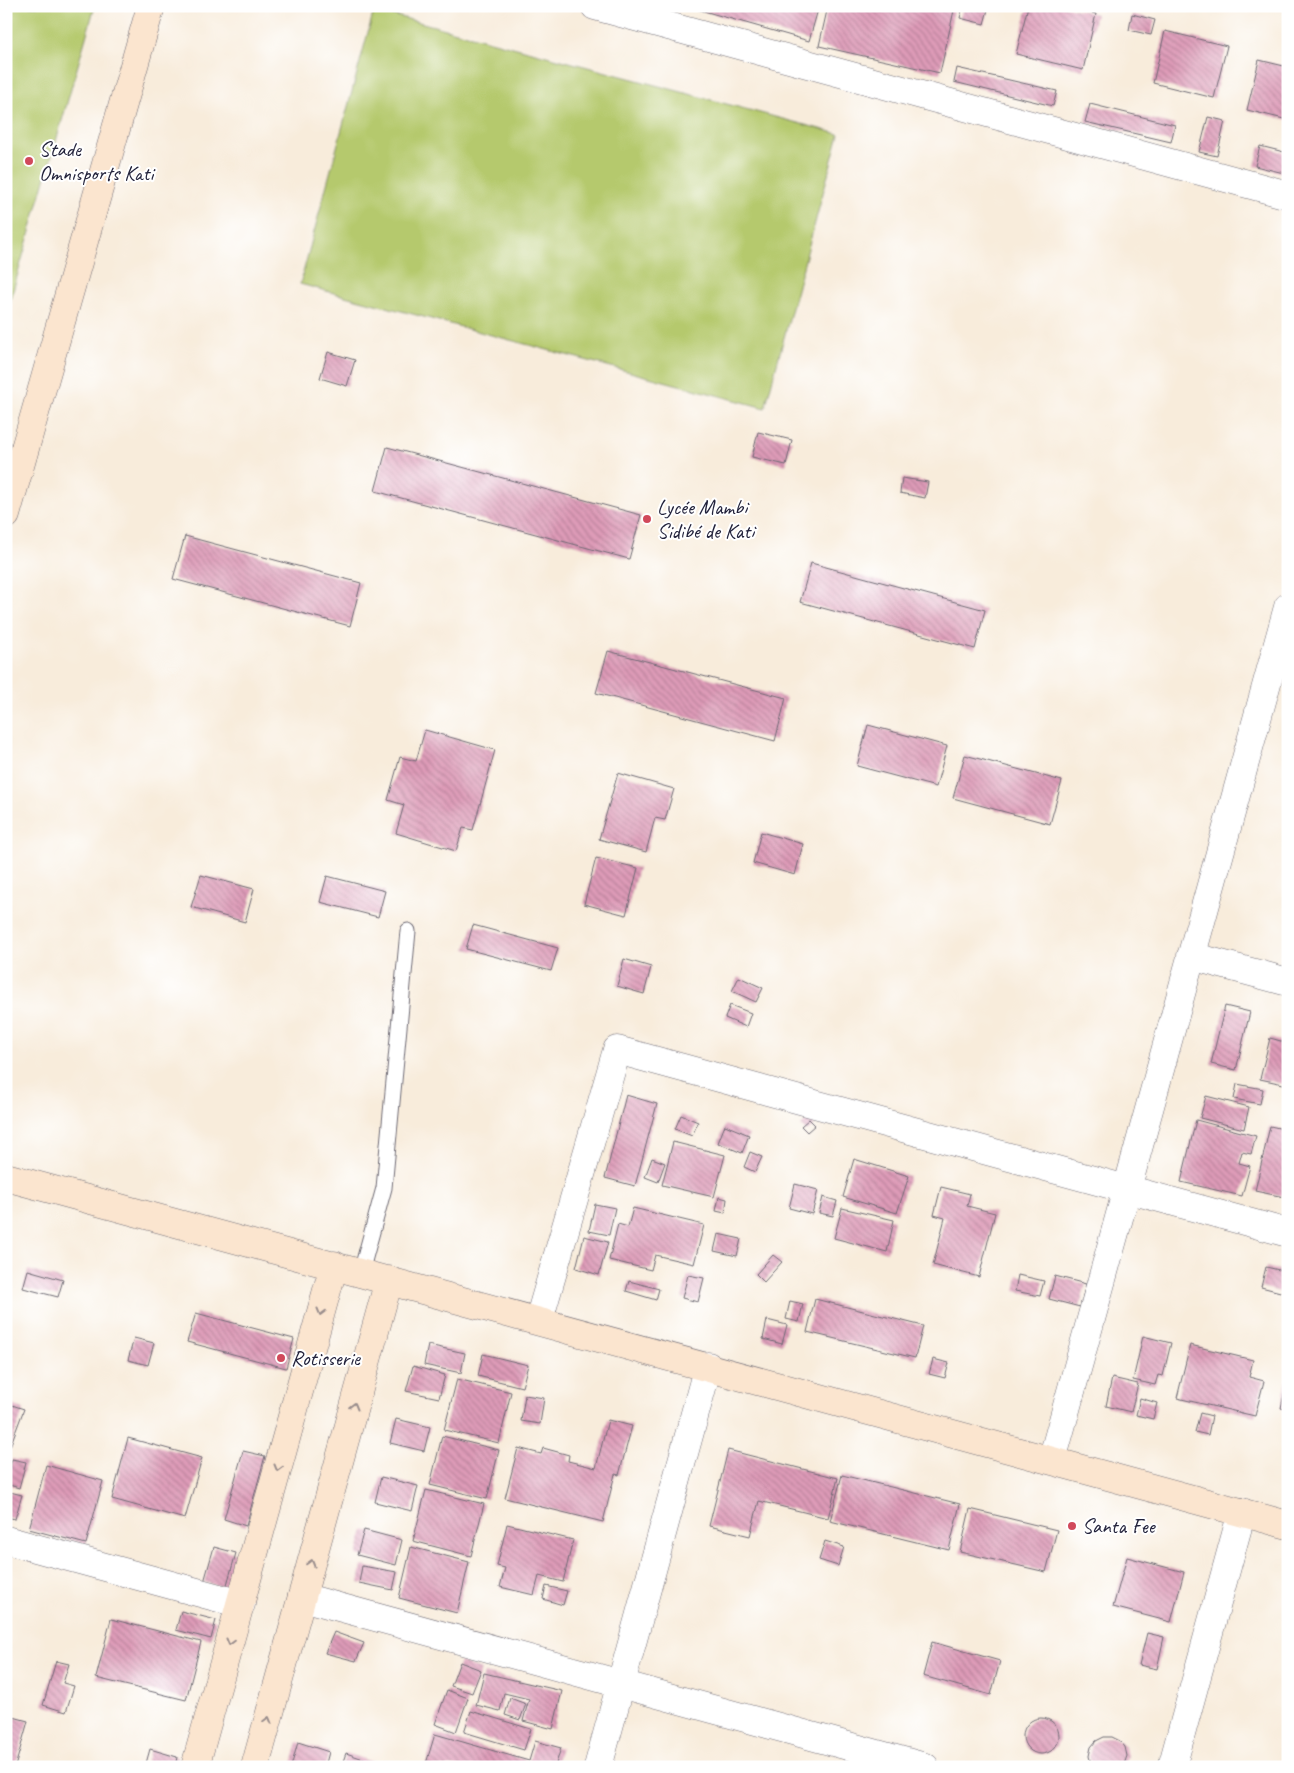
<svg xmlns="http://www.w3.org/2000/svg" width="1294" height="1773" viewBox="0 0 1294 1773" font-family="Caveat,sans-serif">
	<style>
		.green { fill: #b5c96d; stroke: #6c7654 }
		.building { fill: url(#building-back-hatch) }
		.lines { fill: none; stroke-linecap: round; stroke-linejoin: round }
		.lane-casing { stroke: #6d6973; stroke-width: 17 }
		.street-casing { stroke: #6d6973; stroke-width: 29 }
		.secondary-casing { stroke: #6d6973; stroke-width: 29 }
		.lane { stroke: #fff; stroke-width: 15 }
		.street { stroke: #fff; stroke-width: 28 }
		.secondary { stroke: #fbe5cf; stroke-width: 28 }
		.oneway { stroke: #998d8c }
		.poi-dot { fill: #d1495b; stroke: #fff; stroke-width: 2 }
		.labels { text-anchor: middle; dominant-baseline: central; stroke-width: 4; stroke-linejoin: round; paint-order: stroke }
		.poi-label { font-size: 21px; fill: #22223b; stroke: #fff; text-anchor: start }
	</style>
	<defs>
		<pattern id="building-back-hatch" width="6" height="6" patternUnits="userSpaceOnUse" patternTransform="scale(1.25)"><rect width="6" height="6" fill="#de9bb8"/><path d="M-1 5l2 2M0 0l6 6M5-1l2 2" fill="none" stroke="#b47e97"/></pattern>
	</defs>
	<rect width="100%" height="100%" fill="#fff"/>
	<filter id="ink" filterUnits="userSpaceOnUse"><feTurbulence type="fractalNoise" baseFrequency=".02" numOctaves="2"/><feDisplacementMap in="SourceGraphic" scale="10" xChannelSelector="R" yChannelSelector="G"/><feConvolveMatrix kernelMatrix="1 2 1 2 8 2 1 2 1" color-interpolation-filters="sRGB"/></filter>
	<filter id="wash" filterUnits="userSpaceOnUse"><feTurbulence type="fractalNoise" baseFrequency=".0096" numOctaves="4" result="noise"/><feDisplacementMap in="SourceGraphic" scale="20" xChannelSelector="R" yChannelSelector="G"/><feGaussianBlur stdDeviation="1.12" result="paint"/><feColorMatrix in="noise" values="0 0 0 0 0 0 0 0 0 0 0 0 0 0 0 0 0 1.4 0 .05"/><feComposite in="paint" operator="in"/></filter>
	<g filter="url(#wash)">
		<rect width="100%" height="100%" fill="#f8ecdb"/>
		<!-- green -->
		<path class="green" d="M6,6H95L6,315Z
			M374,10L839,134L765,408L300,284Z"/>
		<g id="blocks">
			<!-- building -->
			<path class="building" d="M686,6H819L809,41Z
				M828,6H955L940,73L819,46Z
				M963,6H989L984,24L960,18Z
				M1028,6H1064L1096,14L1083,70L1016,54Z
				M1132,14L1155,20L1151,35L1129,30Z
				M1165,31L1227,46L1214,98L1153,83Z
				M1259,60L1288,67V120L1247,110Z
				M957,68L1057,91L1053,106L954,82Z
				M1090,104L1175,125L1171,142L1085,122Z
				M1208,117L1225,121L1217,156L1199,152Z
				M1260,146L1288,153V174L1255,166Z
				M328,352L355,360L347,386L320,378Z
				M758,432L792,440L786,465L752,457Z
				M387,447L641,515L629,559L375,491Z
				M902,478L928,482L925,498L900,493Z
				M185,536L361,583L350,626L173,579Z
				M811,563L985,610L975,649L800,602Z
				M608,651L786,698L775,741L596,693Z
				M868,725L947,746L936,787L857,766Z
				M425,730L495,750L473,830L463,828L456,851L396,833L404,805L388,800L400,757L416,761Z
				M965,755L1062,781L1050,824L953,798Z
				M618,773L674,789L665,820L655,818L646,852L599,839Z
				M761,832L803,844L795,875L753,863Z
				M596,858L638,868L626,915L584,904Z
				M201,875L254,889L245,922L191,907Z
				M327,876L385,891L378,917L320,902Z
				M473,925L558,948L551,971L466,949Z
				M624,959L651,967L644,994L617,986Z
				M739,977L763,988L756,1002L732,991Z
				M730,1005L751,1013L746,1027L725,1018Z
				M1225,1006L1250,1012L1236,1070L1211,1064Z
				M1270,1038L1288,1043V1085L1260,1079Z
				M1237,1084L1263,1089L1260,1104L1234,1099Z
				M626,1095L657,1104L635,1186L605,1178Z
				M1206,1096L1249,1107L1244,1129L1200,1118Z
				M681,1115L698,1122L692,1136L675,1129Z
				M809,1119L815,1125L807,1132L801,1126Z
				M1196,1120L1256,1136L1251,1154L1242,1152L1239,1163L1250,1166L1242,1196L1181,1182Z
				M725,1125L749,1135L742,1153L718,1143Z
				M1270,1126L1288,1130V1180L1284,1197L1255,1191Z
				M673,1142L725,1155L714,1197L662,1185Z
				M750,1152L762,1157L755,1172L744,1167Z
				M652,1158L665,1163L658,1182L645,1177Z
				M854,1159L909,1176L897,1213L843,1197Z
				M795,1184L818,1190L812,1214L789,1208Z
				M941,1187L970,1194L967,1206L995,1213L979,1277L933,1265L945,1218L934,1215Z
				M719,1197L727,1199L725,1213L716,1211Z
				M823,1197L837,1201L833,1216L819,1213Z
				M595,1204L615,1208L609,1235L589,1231Z
				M633,1208L704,1225L694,1264L655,1255L651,1270L609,1260L618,1224L628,1227Z
				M842,1208L894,1220L887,1252L834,1238Z
				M718,1234L741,1239L737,1256L714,1251Z
				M584,1236L608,1242L599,1275L576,1268Z
				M773,1255L782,1262L764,1282L756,1274Z
				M1266,1267L1288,1272V1294L1261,1287Z
				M28,1270L63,1280L58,1297L23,1288Z
				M688,1275L704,1278L698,1302L682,1298Z
				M1018,1275L1044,1281L1040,1296L1015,1291Z
				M1055,1276L1086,1284L1080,1307L1049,1299Z
				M629,1281L659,1289L656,1300L626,1291Z
				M815,1299L923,1326L915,1358L807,1332Z
				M790,1301L803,1304L799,1322L786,1319Z
				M196,1313L294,1339L286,1368L187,1342Z
				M767,1320L787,1325L782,1344L763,1339Z
				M1143,1336L1171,1343L1163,1376L1158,1375L1155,1385L1133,1380Z
				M134,1338L154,1343L148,1365L128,1360Z
				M428,1345L465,1353L461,1373L424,1365Z
				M1190,1345L1253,1360L1249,1377L1264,1381L1255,1416L1177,1398Z
				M483,1354L528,1365L522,1387L478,1376Z
				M933,1359L949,1363L945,1378L929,1374Z
				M413,1366L445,1375L439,1398L406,1391Z
				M1112,1378L1138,1384L1131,1412L1106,1406Z
				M457,1379L511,1392L499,1443L444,1430Z
				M1287,1381H1288V1410L1281,1408Z
				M525,1395L544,1398L540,1424L521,1421Z
				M1140,1398L1157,1403L1153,1419L1136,1415Z
				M6,1403L24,1409L6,1457Z
				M1200,1413L1212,1416L1208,1435L1195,1432Z
				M396,1419L430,1427L424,1451L390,1443Z
				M608,1420L632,1426L619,1475L615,1474L603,1522L505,1498L518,1448L541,1454L543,1448L569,1455L568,1461L596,1468Z
				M442,1436L499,1450L487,1499L430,1485Z
				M128,1438L202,1458L185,1519L112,1499Z
				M728,1450L838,1478L828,1518L759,1501L750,1536L709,1526Z
				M243,1451L265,1456L246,1526L224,1519Z
				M12,1459L26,1462L19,1488L6,1484Z
				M46,1465L103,1481L86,1544L29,1529Z
				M842,1475L960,1504L949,1550L830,1521Z
				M381,1477L418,1486L412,1511L375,1502Z
				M426,1490L484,1504L471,1556L413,1541Z
				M6,1491L22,1495L15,1519L6,1517Z
				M970,1509L1057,1530L1046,1572L960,1552Z
				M507,1524L573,1540L563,1582L539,1576L534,1595L500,1587L505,1568L497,1566Z
				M364,1530L402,1540L396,1565L357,1555Z
				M825,1541L844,1547L838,1566L819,1560Z
				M214,1547L236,1553L226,1588L204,1582Z
				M411,1547L469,1562L457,1613L399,1598Z
				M1127,1557L1184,1572L1171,1622L1113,1607Z
				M362,1566L397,1572L393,1590L359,1583Z
				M546,1586L567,1591L563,1605L543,1599Z
				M181,1611L216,1620L211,1639L176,1630Z
				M111,1619L201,1642L186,1700L96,1678Z
				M334,1632L364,1643L356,1661L325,1653Z
				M1147,1633L1164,1637L1157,1669L1139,1665Z
				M932,1642L1000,1661L991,1695L923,1676Z
				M56,1661L69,1664L63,1683L74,1686L66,1712L43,1705Z
				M460,1662L481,1670L472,1693L451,1686Z
				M484,1673L562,1691L553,1729L523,1721L529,1699L504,1693L500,1711L476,1705Z
				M447,1690L468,1698L456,1732L435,1724Z
				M510,1698L526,1704L520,1720L505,1715Z
				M471,1711L531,1729L524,1750L464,1732Z
				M6,1715L28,1721L15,1767H6Z
				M1023 1736a18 18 0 1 1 36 0a18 18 0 1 1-36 0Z
				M435,1734L529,1761L535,1741L561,1748L555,1767H425Z
				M1104,1737H1112L1120,1741L1125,1747L1127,1756L1123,1767H1093L1091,1764L1089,1756L1091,1747L1096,1741Z
				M298,1742L329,1752L325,1767H291Z
				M150,1749L177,1757L175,1767H145Z
				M346,1753L381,1765L380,1767H341Z"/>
		</g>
	</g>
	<g filter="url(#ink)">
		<use href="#blocks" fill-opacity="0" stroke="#6d6973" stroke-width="1"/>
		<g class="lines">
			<!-- lane casing -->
			<g class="lane-casing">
				<path id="lane" d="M361,1272L384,1188L408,931"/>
			</g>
			<!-- street casing -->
			<g class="street-casing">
				<path id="street" d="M595,6L1288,195
					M1191,956L1288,982
					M539,1320L617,1050L1288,1233
					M1052,1460L1288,607
					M6,1540L241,1604
					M302,1597L925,1767
					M598,1767L708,1366
					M1172,1767L1242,1512"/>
			</g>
			<!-- secondary casing -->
			<g class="secondary-casing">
				<path id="secondary" d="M6,515L151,6
					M6,1177L1288,1525
					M195,1767L334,1265
					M255,1767L389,1280"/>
			</g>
			<!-- lane -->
			<use href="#lane" class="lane"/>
			<!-- street -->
			<use href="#street" class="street"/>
			<!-- secondary -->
			<use href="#secondary" class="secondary"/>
		</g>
		<!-- one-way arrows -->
		<defs><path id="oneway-chevron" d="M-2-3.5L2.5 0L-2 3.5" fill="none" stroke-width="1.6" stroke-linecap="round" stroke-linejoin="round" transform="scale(1.25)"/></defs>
		<g class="oneway">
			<use href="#oneway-chevron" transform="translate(321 1312) rotate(105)"/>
			<use href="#oneway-chevron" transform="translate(354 1406) rotate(-75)"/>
			<use href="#oneway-chevron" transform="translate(278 1468) rotate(105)"/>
			<use href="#oneway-chevron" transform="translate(311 1563) rotate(-75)"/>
			<use href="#oneway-chevron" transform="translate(230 1642) rotate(105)"/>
			<use href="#oneway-chevron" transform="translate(268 1720) rotate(-75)"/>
		</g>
	</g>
	<!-- markers -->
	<g class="poi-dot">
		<circle cx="29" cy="161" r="5"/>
		<circle cx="647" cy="519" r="5"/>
		<circle cx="281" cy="1358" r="5"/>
		<circle cx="1072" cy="1526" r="5"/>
	</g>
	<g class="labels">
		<!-- poi labels -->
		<g class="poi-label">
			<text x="39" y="149">Stade<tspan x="39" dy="24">Omnisports Kati</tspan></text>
			<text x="657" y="507">Lycée Mambi<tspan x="657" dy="24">Sidibé de Kati</tspan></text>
			<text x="291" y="1358">Rotisserie</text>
			<text x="1082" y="1526">Santa Fee</text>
		</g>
	</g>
	<!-- margin -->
	<rect width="1294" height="1773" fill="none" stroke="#fff" stroke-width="25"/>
</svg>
